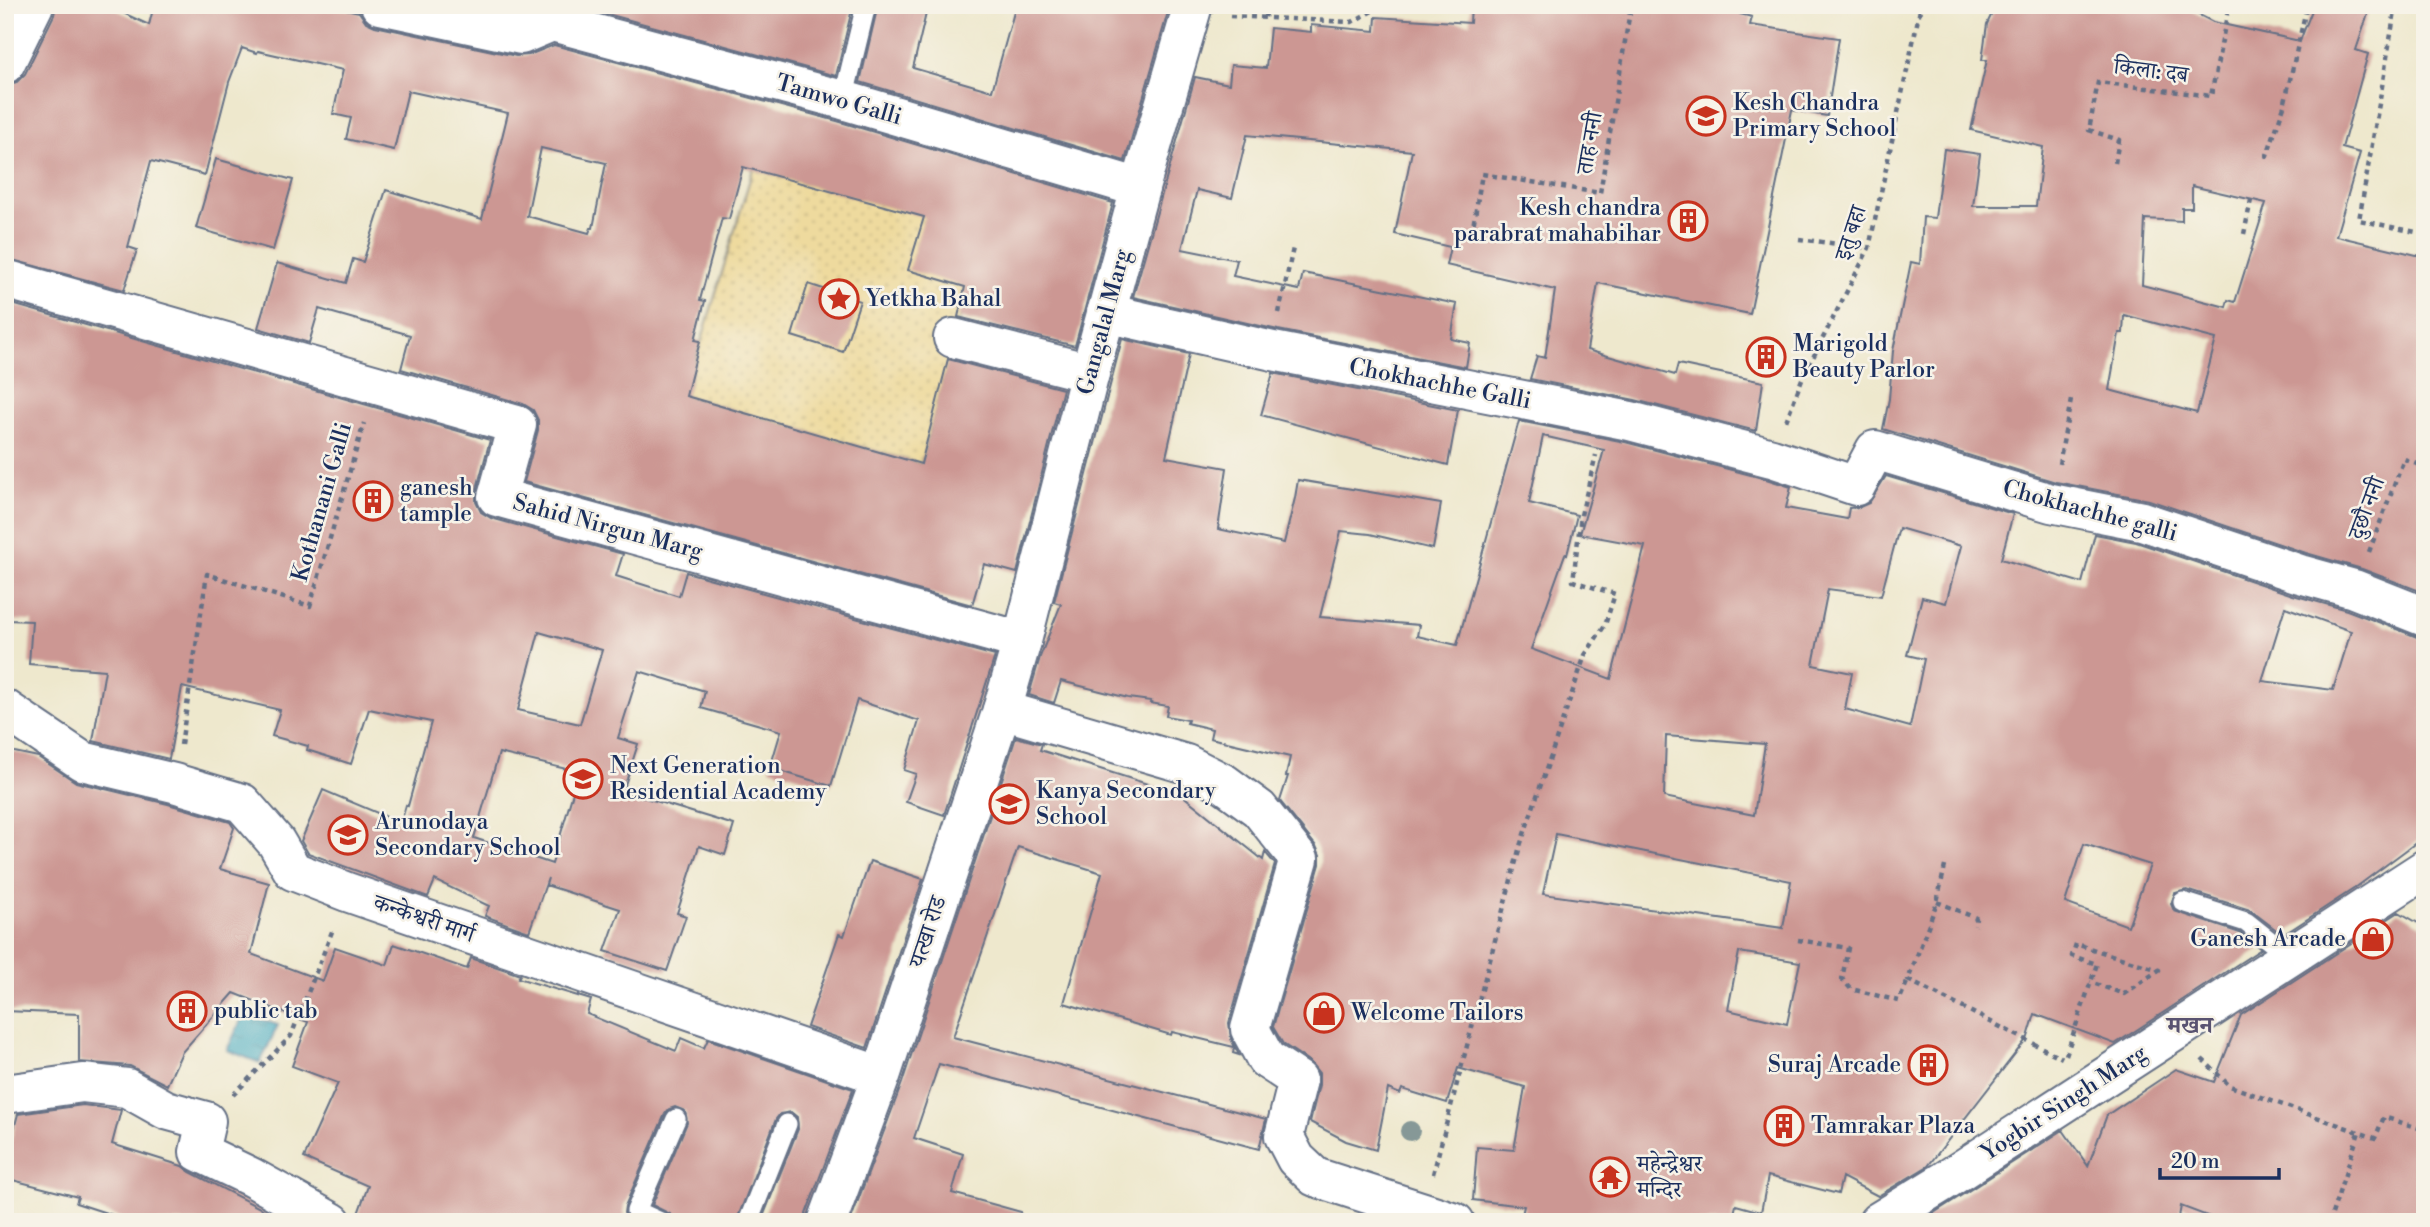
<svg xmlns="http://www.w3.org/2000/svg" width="2430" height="1227" viewBox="0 0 2430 1227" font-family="'Libre Bodoni','Noto Serif Devanagari',serif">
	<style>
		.sand { fill: url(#sand-dots); stroke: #84847e; stroke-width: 2 }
		.water { fill: url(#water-ripples); stroke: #2d6c8e; stroke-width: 2 }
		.building { fill: #cc9793; fill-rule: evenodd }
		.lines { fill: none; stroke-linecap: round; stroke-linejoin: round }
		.lane-casing { stroke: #657085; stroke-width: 23 }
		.street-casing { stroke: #657085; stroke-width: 42 }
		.secondary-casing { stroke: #657085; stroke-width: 42 }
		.path { stroke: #657085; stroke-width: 4.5; stroke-dasharray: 5 5; stroke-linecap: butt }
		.lane { stroke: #fff; stroke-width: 19 }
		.street { stroke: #fff; stroke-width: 38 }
		.secondary { stroke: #fff; stroke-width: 38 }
		.tree { fill: #869897 }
		.labels { text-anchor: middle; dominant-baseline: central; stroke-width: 5; stroke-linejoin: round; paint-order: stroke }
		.street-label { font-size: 23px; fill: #1b2f5e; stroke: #f7f3e8 }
		.poi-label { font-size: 23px; fill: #1b2f5e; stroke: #f7f3e8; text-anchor: start }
		.neighbourhood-label { font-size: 24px; font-weight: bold; fill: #595371; stroke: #f7f3e8 }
	</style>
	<defs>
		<pattern id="sand-dots" width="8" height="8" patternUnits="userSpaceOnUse" patternTransform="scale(1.75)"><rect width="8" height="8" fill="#eeda9e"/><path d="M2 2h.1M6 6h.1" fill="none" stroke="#ccbb8a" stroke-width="1.8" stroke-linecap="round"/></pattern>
		<pattern id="water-ripples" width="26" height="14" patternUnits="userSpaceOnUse" patternTransform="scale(1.75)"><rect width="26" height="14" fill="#3fa8bf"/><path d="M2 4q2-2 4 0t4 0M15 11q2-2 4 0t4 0" fill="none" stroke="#34899e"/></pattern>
	</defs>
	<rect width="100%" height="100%" fill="#f7f3e8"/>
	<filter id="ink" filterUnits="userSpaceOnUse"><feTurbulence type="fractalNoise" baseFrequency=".0143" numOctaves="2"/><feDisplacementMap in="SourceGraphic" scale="14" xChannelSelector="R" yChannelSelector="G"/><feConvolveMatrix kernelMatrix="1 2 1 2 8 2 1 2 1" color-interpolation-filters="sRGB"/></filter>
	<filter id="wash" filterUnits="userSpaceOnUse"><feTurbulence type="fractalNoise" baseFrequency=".00686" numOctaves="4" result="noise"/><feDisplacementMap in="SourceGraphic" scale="28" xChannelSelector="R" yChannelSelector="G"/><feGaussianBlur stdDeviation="1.57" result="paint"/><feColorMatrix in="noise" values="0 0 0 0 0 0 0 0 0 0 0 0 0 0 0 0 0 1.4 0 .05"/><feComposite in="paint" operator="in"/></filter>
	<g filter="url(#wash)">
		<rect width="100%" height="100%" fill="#eee8cd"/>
		<!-- sand -->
		<path class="sand" d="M753,169L983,232L921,464L685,396Z"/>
		<!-- water -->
		<path class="water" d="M244,1014L278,1025L260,1063L227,1050Z"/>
		<g id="blocks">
			<!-- building -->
			<path class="building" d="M56,5H106L149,25L154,5H328L359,12L366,22L375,26L516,56L529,55L554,45L837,121L1113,203L1075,346L958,317L965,287L908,270L924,217L743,167L729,219L722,218L700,300L705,301L695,340L700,341L686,396L921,464L948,359L1063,389L1017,573L984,564L972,605L524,482L538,430V420L533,410L523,404L401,369L410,335L319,309L309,343L258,328L277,263L346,283L353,259L363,262L386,190L482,219L508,113L408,91L394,150L346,139L351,118L333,114L343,70L258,51L257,53L242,48L229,82L205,175L151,161L128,247L137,250L124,290L5,258V86L17,82L25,74L54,15ZM541,148L606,163L593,228H591L589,233L527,216Z
				M486,5H535L519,12Z
				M574,5H853L836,76Z
				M878,5H928L913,68L992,91L1016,5H1170L1125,161L860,82Z
				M1471,5H1742L1740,14L1752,17L1750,25L1839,38L1827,116L1792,110L1750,314L1598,283L1587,350L1675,375L1678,364L1763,382L1756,431L1635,400L1530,379L1537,356L1545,358L1555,290L1446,265L1450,247L1395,234L1412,151L1247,135L1232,198L1197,190L1182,249L1237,260L1233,276L1299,290L1303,273L1457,304L1451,339L1470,343L1466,367L1278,330L1133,297L1195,77L1229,84L1231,65L1266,68L1270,28L1311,32V25L1375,31L1376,17L1470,23Z
				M1996,5H2180L2213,22L2300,41L2314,5H2371L2356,50L2368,54L2342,148L2360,153L2336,236L2425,257V593L2362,569L2306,553L2149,500L2056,482L1883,429L1889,399L1893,351L1911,262L1920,264L1923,217L1935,218L1944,149L1980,154L1973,206H2036L2043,147L1971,130L1987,60H1982L1987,24ZM2192,186L2266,203L2235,302L2228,300L2226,307L2142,285L2145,219L2182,221V208H2192ZM2124,315L2216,339L2197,413L2109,390L2119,333H2123Z
				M216,159L293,180L273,250L196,228Z
				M808,284L860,301L843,352L792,336Z
				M5,302L490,440L476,492V502L481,512L491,518L623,554L616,576L679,596L686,572L995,656L944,815L906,802L916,774L904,770L919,721L857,700L831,786L770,768L781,731L701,708L705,691L639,671L618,738L638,744L623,791L734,825L725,855L699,846L677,913L686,916L667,971L605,951L620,909L546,885L548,878L529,932L485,916L489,906L435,880L428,897L308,853L301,841L323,790L401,823L406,805L408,806L431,722L369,709L351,764L307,750L308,746L272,736L280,710L182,687L169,759L93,741L105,670L29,664L32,621L7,620L10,551H5V436H8L11,359L5,358ZM539,632L602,650L580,724L518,710ZM499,753L579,772L552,864L474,838Z
				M1122,339L1189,354L1166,457L1227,468L1218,529L1284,543L1295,498L1298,480L1441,504L1433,549L1370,534L1341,531L1320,617L1419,625L1417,636L1457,645L1519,421L1625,442L1766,479L1791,487L1786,508L1847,519L1849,508L1860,507L1869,503L1886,476L2013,514L2001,559L2082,583L2095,534L2136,542L2293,595L2347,610L2417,637L2425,638V836L2355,888L2283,935L2250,910L2187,890L2175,893L2171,904L2174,911L2240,933L2261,949L2115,1044L2035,1014L2028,1037L1928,1166L1878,1196L1842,1177L1838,1194L1768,1176L1761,1212L1736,1205L1732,1222H1561L1522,1215L1524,1206L1473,1200L1477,1147L1514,1150L1525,1087L1458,1068L1447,1103L1402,1089L1400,1094L1388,1089L1376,1150L1346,1141L1310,1122L1319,1085V1073L1310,1062L1283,1044L1273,1027L1320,864V855L1316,846L1280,801L1288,776H1286L1290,757L1210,738L1212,729L1187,723L1188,720L1166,716L1168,706L1150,703L1151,701L1128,698L1061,681L1054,703L1029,695L1040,657L1061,604L1054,602ZM1543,436L1604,450L1580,534L1645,546L1611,679L1531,649L1565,554L1567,555L1577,515L1529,503ZM1899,528L1961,546L1946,603L1922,597L1907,655L1924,659L1910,727L1845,709L1852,673L1813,665L1828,589L1881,596ZM2285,607L2351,631L2333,690L2262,681ZM1666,736L1765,744L1754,815L1664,797ZM1556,834L1791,881L1783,928L1543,894ZM2084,844L2150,865L2128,926L2065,903ZM1739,952L1800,962L1787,1024L1728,1010Z
				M1273,373L1458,410L1448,465L1261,415Z
				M1016,737L1042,744L1040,750L1182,795L1263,860L1265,852L1275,864L1229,1023L1231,1039L1239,1055L1233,1053L1234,1047L1172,1032L1171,1035L1064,1003L1102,873L1018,847L953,1037L1266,1119L1259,1149L939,1064L914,1138L963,1154L952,1193L1021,1212L1020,1222H850L902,1083Z
				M5,750L38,757L76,782L168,804L230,822L234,828L220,869L269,883L251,954L323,981L335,947L387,965L394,944L467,969L471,958L520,975L518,978L591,1000L587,1014L676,1051L681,1038L704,1048L708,1039L853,1089L806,1214V1222H761L798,1129L797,1117L791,1112L780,1114L776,1119L736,1222H672L670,1214L652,1205L687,1123L685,1111L675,1107L669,1109L665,1114L625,1206L624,1213L630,1222H355L368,1186L304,1158L338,1083L292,1066L308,1022L234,993L182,1052L167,1085L130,1066L79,1062V1014L5,1011Z
				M870,861L923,879L867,1048L807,1027L839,934L844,936Z
				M2399,912L2425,927V1222H2223L2181,1206L2178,1222H1920L2063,1130L2088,1166L2107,1115L2176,1069L2214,1082L2241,1015Z
				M83,1105L121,1110L112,1144L182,1166L190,1172L287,1222H134L76,1203L78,1197L5,1178V1163L18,1114Z"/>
		</g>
	</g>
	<g filter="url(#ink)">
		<use href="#blocks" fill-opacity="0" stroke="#657085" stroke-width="2"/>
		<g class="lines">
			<!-- lane casing -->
			<g class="lane-casing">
				<path id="lane" d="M843,100L866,5
					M2183,902L2246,922L2290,957
					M660,1222L636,1211L676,1119
					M748,1222L787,1124"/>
			</g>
			<!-- street casing -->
			<g class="street-casing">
				<path id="street" d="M380,5L521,35L552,22
					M552,22L843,100L1140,188
					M5,64L34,5
					M5,279L517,425L497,497L1022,641
					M1106,313L1273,351L1630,421L1772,458L1856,486L1875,450L2051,503L2142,521L2300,574L2354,589L2425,617
					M953,338L1090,373
					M1002,710L1186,764L1225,784L1259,809L1299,859L1250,1029L1266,1059L1298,1080L1284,1136L1296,1159L1315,1177L1455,1222
					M5,1094L83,1083L127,1088L166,1110L206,1121L199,1152L251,1177L332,1222
					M1878,1222L1943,1182L2425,869"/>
			</g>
			<!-- secondary casing -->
			<g class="secondary-casing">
				<path id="secondary" d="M5,709L82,761L174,783L242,803L276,842L293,871L347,892L881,1076
					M827,1222L881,1076L1002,710L1022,641L1090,373L1140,188L1193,5"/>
			</g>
			<!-- path -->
			<path class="path" d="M2396,5L2359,220L2425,234
				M1230,16L1352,22L1383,5
				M1265,17L1269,5
				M2266,158L2284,106L2307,5
				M2115,163L2119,140L2089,130L2098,82L2211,96L2229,5
				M1472,233L1482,174L1600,193L1631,5
				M2244,234L2251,200
				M1799,239L1869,248
				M1279,313L1293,248
				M1786,421L1802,379L1869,248L1921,5
				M2059,464L2071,400
				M2369,552L2404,459L2425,467
				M181,745L207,574L310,606L364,423
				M1945,866L1937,902L1908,980L2062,1058
				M1937,902L1976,918L1975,926
				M1798,940L1848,948L1842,979L1851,989L1899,1001L1908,980
				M2066,1055L2097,964L2072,956L2076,944L2159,970L2124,994L2090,982
				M2202,1059L2230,1086L2375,1138L2384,1117L2425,1130
				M233,1095L291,1036L333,929
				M1433,1174L1520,846L1585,655L1605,625L1615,594L1573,581L1581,515L1596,455
				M2332,1214L2359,1132"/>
			<!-- lane -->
			<use href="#lane" class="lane"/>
			<!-- street -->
			<use href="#street" class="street"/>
			<!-- secondary -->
			<use href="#secondary" class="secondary"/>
		</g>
		<!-- trees -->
		<circle class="tree" cx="1410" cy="1131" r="10"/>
	</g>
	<!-- icons -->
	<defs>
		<g id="school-ring" transform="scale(2.0125)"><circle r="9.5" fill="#f7f3e8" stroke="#c8321e" stroke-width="1.5"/><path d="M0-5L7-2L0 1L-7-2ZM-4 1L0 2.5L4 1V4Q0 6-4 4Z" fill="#c8321e"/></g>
		<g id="building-ring" transform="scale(2.0125)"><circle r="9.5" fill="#f7f3e8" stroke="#c8321e" stroke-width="1.5"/><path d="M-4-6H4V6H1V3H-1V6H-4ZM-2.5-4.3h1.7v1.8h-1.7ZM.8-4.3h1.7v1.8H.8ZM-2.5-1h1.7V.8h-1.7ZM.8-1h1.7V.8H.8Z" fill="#c8321e"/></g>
		<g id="sight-ring" transform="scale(2.0125)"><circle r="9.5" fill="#f7f3e8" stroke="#c8321e" stroke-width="1.5"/><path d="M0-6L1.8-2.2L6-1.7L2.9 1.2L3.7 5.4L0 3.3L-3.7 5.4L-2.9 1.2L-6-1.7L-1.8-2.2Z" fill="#c8321e"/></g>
		<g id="shop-ring" transform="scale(2.0125)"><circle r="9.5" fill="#f7f3e8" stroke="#c8321e" stroke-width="1.5"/><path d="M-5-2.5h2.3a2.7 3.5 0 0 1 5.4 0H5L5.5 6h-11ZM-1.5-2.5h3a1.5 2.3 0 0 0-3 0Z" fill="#c8321e"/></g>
		<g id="temple-ring" transform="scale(2.0125)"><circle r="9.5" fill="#f7f3e8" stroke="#c8321e" stroke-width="1.5"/><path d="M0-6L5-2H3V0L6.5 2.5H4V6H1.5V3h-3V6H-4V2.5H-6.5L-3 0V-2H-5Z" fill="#c8321e"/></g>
	</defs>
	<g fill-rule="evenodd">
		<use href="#school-ring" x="1706" y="116"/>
		<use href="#building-ring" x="1688" y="221"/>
		<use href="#sight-ring" x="839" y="299"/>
		<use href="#building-ring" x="1766" y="357"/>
		<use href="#building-ring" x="373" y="501"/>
		<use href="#school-ring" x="583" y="779"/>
		<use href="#school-ring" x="1009" y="804"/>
		<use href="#school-ring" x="348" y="835"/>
		<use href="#shop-ring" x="2373" y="939"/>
		<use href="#building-ring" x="187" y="1011"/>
		<use href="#shop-ring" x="1324" y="1013"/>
		<use href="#building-ring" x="1928" y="1065"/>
		<use href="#building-ring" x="1784" y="1126"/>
		<use href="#temple-ring" x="1610" y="1177"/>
	</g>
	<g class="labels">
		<!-- street labels -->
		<g class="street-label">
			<text transform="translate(2151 71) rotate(7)">किला: दब</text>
			<text transform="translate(839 100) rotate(16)">Tamwo Galli</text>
			<text transform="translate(1590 143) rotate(-80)">ताह ननी</text>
			<text transform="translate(1851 233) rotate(-72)">इतु बहा</text>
			<text transform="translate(1104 322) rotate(-75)">Gangalal Marg</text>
			<text transform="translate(1440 384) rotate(11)">Chokhachhe Galli</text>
			<text transform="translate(322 502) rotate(-74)">Kothanani Galli</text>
			<text transform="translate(2367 508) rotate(-69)">दुछौ ननी</text>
			<text transform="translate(2090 511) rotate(15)">Chokhachhe galli</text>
			<text transform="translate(608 527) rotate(15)">Sahid Nirgun Marg</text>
			<text transform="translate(424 919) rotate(19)">कन्केश्वरी मार्ग</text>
			<text transform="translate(928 932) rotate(-72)">यत्खा रोड</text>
			<text transform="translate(2064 1103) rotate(-33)">Yogbir Singh Marg</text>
		</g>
		<!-- poi labels -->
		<g class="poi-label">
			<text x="1733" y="103">Kesh Chandra<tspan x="1733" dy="26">Primary School</tspan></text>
			<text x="1661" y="208" text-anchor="end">Kesh chandra<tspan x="1661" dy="26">parabrat mahabihar</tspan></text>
			<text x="866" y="299">Yetkha Bahal</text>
			<text x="1793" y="344">Marigold<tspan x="1793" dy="26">Beauty Parlor</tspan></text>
			<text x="400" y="488">ganesh<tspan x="400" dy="26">tample</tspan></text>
			<text x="610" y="766">Next Generation<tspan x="610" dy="26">Residential Academy</tspan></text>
			<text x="1036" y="791">Kanya Secondary<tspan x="1036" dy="26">School</tspan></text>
			<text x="375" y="822">Arunodaya<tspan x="375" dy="26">Secondary School</tspan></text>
			<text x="2346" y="939" text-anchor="end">Ganesh Arcade</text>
			<text x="214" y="1011">public tab</text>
			<text x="1351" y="1013">Welcome Tailors</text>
			<text x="1901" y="1065" text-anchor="end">Suraj Arcade</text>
			<text x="1811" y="1126">Tamrakar Plaza</text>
			<text x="1637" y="1164">महेन्द्रेश्वर<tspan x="1637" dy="26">मन्दिर</tspan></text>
		</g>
		<!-- neighbourhood labels -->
		<g class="neighbourhood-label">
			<text x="2190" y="1026">मखन</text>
		</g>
	</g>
	<!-- margin -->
	<rect width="2430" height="1227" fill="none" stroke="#f7f3e8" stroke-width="28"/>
	<!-- scale -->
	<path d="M2160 1168v10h119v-10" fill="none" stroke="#1b2f5e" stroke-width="3.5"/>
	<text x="2171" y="1168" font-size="21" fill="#1b2f5e" stroke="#f7f3e8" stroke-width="5" paint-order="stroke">20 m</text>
</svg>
